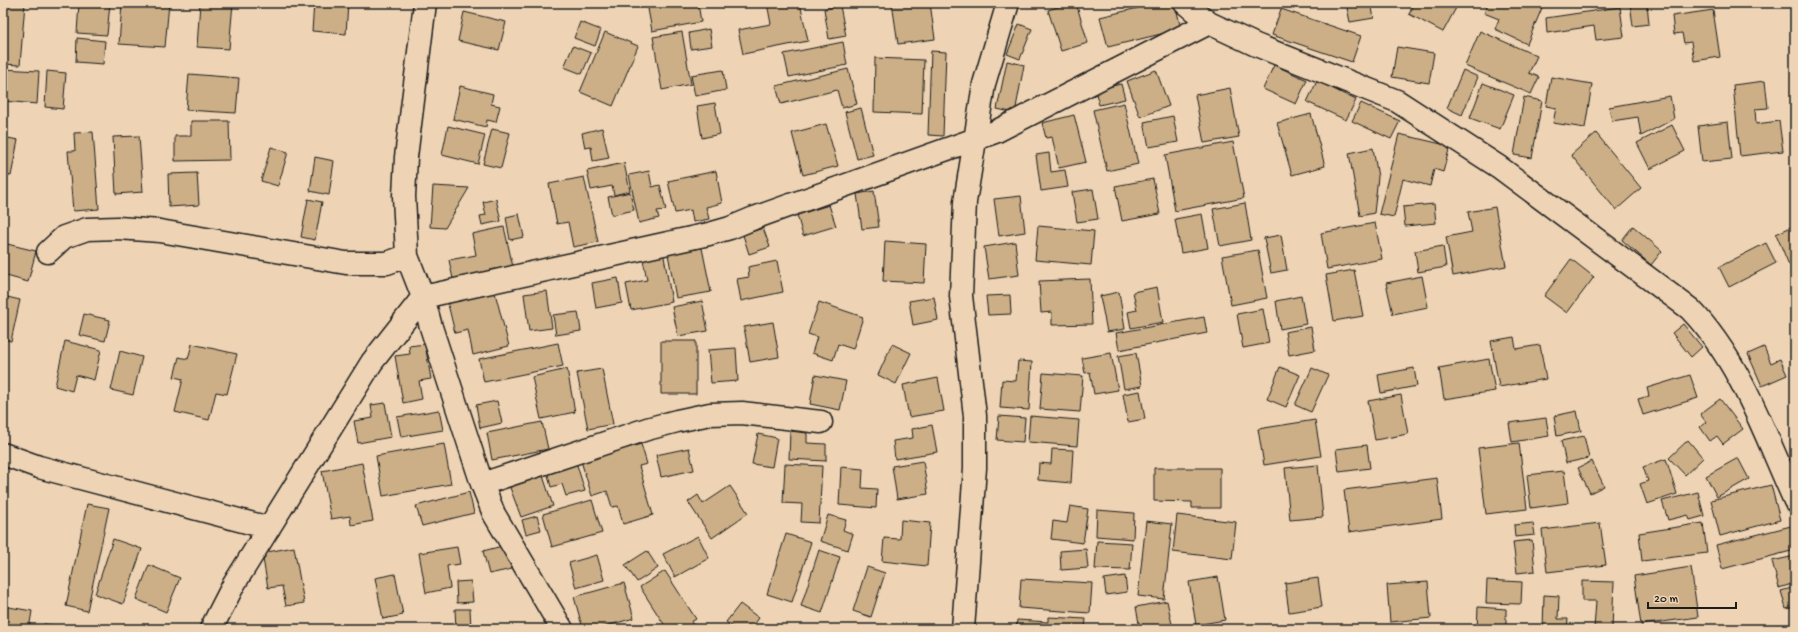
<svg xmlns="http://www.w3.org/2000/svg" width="1798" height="632" viewBox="0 0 1798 632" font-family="'Gochi Hand',sans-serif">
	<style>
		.building { fill: #ccaf86; stroke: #1c1c1c }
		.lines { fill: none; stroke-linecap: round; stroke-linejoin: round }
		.street-casing { stroke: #1c1c1c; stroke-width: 25 }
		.street { stroke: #eed4b5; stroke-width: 22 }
	</style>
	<rect width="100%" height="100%" fill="#eed4b5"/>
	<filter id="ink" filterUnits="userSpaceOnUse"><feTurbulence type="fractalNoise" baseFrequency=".025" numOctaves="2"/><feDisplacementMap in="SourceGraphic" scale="8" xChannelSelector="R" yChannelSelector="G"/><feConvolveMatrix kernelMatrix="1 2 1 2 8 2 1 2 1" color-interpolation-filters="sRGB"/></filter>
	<g filter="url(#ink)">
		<!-- building -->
		<path class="building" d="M3,3H25L20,65L3,64Z
			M79,3H110L107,35L77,33Z
			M122,3H169L165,47L119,44Z
			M200,3H233L229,49L197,47Z
			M314,3H348L346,34L312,31Z
			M647,3H698L701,22L652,31Z
			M767,3H800L808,41L743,54L738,30L771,24Z
			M892,3H930L935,39L898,44Z
			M1071,3H1076L1088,43L1061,51L1048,10Z
			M1136,3H1175L1181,29L1108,47L1100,17L1138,8Z
			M1346,3H1371L1374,18L1350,22Z
			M1415,3H1451L1457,6L1443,32L1409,14Z
			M1489,3H1544L1527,44L1495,29L1499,19L1484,13Z
			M1630,3H1647L1649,24L1633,26Z
			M840,6L846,36L829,39L824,9Z
			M1620,7L1624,37L1596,40L1594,26L1547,33L1546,18Z
			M1281,9L1361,36L1352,62L1272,35Z
			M1713,10L1720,57L1694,61L1691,42L1684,43L1682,33L1674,34L1672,16Z
			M464,12L506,22L499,50L458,41Z
			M580,22L601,30L595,46L574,38Z
			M1019,24L1032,29L1020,59L1007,54Z
			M709,29L712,46L691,49L689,33Z
			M1480,31L1537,56L1529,73L1539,77L1531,94L1465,66Z
			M605,32L638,46L613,106L580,92Z
			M682,32L691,84L662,90L653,37Z
			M77,38L105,41L103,64L76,62Z
			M843,42L847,65L789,77L784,54Z
			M573,46L591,53L582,74L564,67Z
			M1397,47L1434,53L1429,83L1392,77Z
			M931,51L946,52L943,136L928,135Z
			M875,58L924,60L922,114L874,112Z
			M1007,61L1024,65L1015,113L997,109Z
			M1274,65L1307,80L1296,104L1263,89Z
			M3,69L39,71L37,104L3,101Z
			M848,69L857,104L842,108L837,90L781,104L776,86Z
			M723,70L726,90L695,96L691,75Z
			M1156,70L1169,106L1140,117L1127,81Z
			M1463,70L1478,77L1462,115L1447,108Z
			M47,71L66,73L63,109L45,107Z
			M189,74L239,78L236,113L186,110Z
			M1551,77L1592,84L1585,128L1553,123L1556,108L1546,106Z
			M1317,81L1356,100L1346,120L1307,102Z
			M1765,81L1768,108L1755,109L1756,124L1779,121L1783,151L1740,156L1733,85Z
			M1483,83L1514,95L1500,129L1470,118Z
			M1121,84L1125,99L1099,105L1095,90Z
			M460,86L493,94L491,104L500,106L496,122L487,120L486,127L453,119Z
			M1230,88L1239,137L1204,143L1195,95Z
			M1670,96L1674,119L1641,136L1638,117L1612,121L1609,107Z
			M1524,97L1542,101L1532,158L1514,155Z
			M715,103L720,134L702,138L697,106Z
			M1124,103L1138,164L1107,171L1093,110Z
			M1361,103L1400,121L1391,139L1352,121Z
			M861,108L873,155L857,159L845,112Z
			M1311,114L1325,166L1292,175L1277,123Z
			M1074,115L1086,162L1059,168L1052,137L1046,138L1042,123Z
			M1173,116L1178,142L1149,147L1144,122Z
			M191,121H229L230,160L175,161V136H191Z
			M1728,122L1732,159L1702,162L1698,126Z
			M826,124L838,166L803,175L792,133Z
			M1672,125L1685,151L1650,169L1637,143Z
			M448,126L485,135L478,164L442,155Z
			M602,128L609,158L593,161L591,147L585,148L582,133Z
			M492,129L510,133L501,168L483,164Z
			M93,132L99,209L73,211L68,151H75L74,133Z
			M1596,133L1641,188L1616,210L1571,155Z
			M1399,134L1450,146L1443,172L1434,169L1430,186L1403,179L1394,217L1379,214Z
			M139,136L143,192L116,194L113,137Z
			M3,137L18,140L11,176L7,175L3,193Z
			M1233,142L1244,198L1175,211L1165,155Z
			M271,147L288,152L278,186L261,181Z
			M1373,148L1378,177L1374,213L1360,216L1349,153Z
			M1049,153L1051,172L1065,170L1068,187L1041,191L1036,155Z
			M315,157L334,161L329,195L310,191Z
			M624,163L630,191L614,195L612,186L591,190L587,171Z
			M649,171L652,187L660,185L666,210L657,211L659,218L639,223L629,175Z
			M716,171L722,203L706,207L709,219L693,222L691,210L675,213L668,181Z
			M197,173L199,205L169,207L168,174Z
			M584,177L598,242L573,247L568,222L557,224L549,184Z
			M1153,179L1160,214L1122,221L1115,186Z
			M433,186L469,188L445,228L430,227Z
			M1093,189L1098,219L1077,222L1072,192Z
			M874,191L879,227L862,229L857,194Z
			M630,192L634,210L612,215L608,197Z
			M1021,196L1025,232L999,236L994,199Z
			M308,199L322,202L315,240L301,237Z
			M496,199L501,221L482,225L480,216L486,215L483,202Z
			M1245,203L1251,240L1220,246L1213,209Z
			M1434,204L1436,223L1405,226L1403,207Z
			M829,205L836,226L803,236L797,215Z
			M1495,207L1506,266L1453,276L1446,237L1472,232L1468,212Z
			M519,214L524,237L510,240L506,217Z
			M1202,214L1208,248L1181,253L1175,219Z
			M1375,223L1382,259L1327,269L1321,233Z
			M1038,226L1094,231L1091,265L1035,260Z
			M1633,226L1662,251L1651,265L1622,240Z
			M504,227L513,267L453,279L449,260L476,255L472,234Z
			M1791,227L1795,237V263L1789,265L1776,234Z
			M763,228L770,247L749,254L743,235Z
			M1281,235L1287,270L1271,273L1264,238Z
			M885,241L926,244L924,283L883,281Z
			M1015,242L1019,275L989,279L984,247Z
			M3,243L36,251L28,282L3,275Z
			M1766,243L1776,263L1729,287L1719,267Z
			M1443,246L1446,267L1418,272L1415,251Z
			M702,248L711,292L676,298L668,254Z
			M1258,250L1267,298L1231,305L1222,256Z
			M663,251L672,302L631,310L626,284L647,280L642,255Z
			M1571,259L1594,277L1567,313L1544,296Z
			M777,261L783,292L741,301L737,279L749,277L748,267Z
			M1354,270L1363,316L1334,321L1326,275Z
			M1422,276L1428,307L1393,314L1386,283Z
			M618,278L622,303L596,308L592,283Z
			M1090,279L1092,324L1052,325V312L1041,313L1039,281Z
			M1157,287L1163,322L1131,328L1128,312L1137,310L1133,292Z
			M494,289L509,346L473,355L468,330L455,333L447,300Z
			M547,291L552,328L529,331L524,294Z
			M1119,292L1125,329L1107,332L1100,296Z
			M1010,295L1011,314L988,315L986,296Z
			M3,296L20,300L11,341L3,339Z
			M1301,296L1306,324L1280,329L1276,301Z
			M934,297L938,320L913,325L909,301Z
			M702,301L708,331L678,336L672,307Z
			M819,302L863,317L853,349L838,344L833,360L812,353L817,337L808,334Z
			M1263,309L1269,343L1243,348L1237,314Z
			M578,312L581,331L556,335L553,315Z
			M84,314L110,320L105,341L79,335Z
			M1204,317L1207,333L1119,350L1116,333Z
			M773,322L779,357L750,362L744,327Z
			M1683,324L1702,347L1691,357L1672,333Z
			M1311,327L1315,350L1289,355L1285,332Z
			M1514,337L1516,349L1540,345L1546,379L1499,387L1491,341Z
			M65,341L101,350L94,380L76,375L72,391L55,386Z
			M661,341H696V394H661Z
			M558,343L563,366L484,382L479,359Z
			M192,344L237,354L227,394L216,392L209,420L175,412L183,379L174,377L179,357L188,359Z
			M425,344L431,379L419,381L422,399L403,403L395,356L410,354L409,346Z
			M892,344L911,353L896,384L878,375Z
			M1764,347L1771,363L1780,359L1787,375L1762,386L1748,354Z
			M736,348L738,381L711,383L708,350Z
			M120,351L142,357L133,395L111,390Z
			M1111,353L1118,390L1094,394L1090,372L1085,373L1082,358Z
			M1136,353L1142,386L1124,389L1118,356Z
			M1489,359L1495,391L1444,399L1439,368Z
			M1018,361L1032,362L1029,410L1000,408L1002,380L1016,381Z
			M1280,367L1300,375L1286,407L1267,399Z
			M1312,368L1328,375L1311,412L1295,405Z
			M1414,368L1417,386L1381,393L1378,375Z
			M567,369L575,412L541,419L532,377Z
			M602,369L613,424L588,429L577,373Z
			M1043,373L1083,376L1080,412L1040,409Z
			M815,375L846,381L840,410L810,404Z
			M1690,375L1698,398L1643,415L1638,399L1649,396L1647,388Z
			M938,378L944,411L909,417L903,385Z
			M1140,391L1145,419L1128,422L1123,394Z
			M1401,395L1408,434L1375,440L1368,401Z
			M1720,399L1743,429L1723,444L1717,436L1710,441L1700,427L1706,422L1700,414Z
			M497,401L502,423L480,428L476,405Z
			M385,403L391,437L358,443L354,421L373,418L371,405Z
			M439,410L443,430L401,437L397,417Z
			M1577,411L1581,431L1557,436L1554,416Z
			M999,416L1025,418L1023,442L997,440Z
			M1030,416L1079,420L1077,446L1028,442Z
			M1546,418L1549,436L1512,442L1509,423Z
			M1315,420L1321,456L1264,465L1258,429Z
			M542,422L548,449L492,460L487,433Z
			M932,425L937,452L895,459L893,441L913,438L912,429Z
			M790,431L807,433V443L826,444V461L789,459Z
			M758,434L777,438L772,467L752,464Z
			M1584,436L1589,458L1566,463L1561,441Z
			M1688,440L1703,458L1685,475L1669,458Z
			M1519,443L1527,509L1486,514L1478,448Z
			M444,444L451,484L383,496L376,456Z
			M641,444L647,464L639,466L653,515L623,524L618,506L612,507L607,491L592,496L581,461Z
			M1367,445L1370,468L1339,472L1336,449Z
			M689,448L694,470L661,477L656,455Z
			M1052,449L1073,450L1071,483L1038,480L1039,463L1051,464Z
			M1738,458L1749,479L1717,497L1706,476Z
			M1666,459L1677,494L1647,504L1640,484L1648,481L1643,467Z
			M923,461L928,494L897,499L892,466Z
			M1592,461L1604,486L1590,493L1578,468Z
			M576,462L585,491L566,496L562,484L551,487L547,471Z
			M362,463L373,521L351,525L350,516L331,519L322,471Z
			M785,464L822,466L819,523L801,522L802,504L783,503Z
			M1318,465L1323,517L1290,520L1285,468Z
			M841,467L863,469L862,488L877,489L876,508L839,505Z
			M1154,468H1220V508H1192V502L1154,501Z
			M1564,471L1568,503L1531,508L1527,475Z
			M542,473L553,506L521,517L509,485Z
			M1437,478L1442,519L1349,532L1344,490Z
			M1771,485L1780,520L1720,536L1711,500Z
			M730,486L748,513L712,538L688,502L698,495L703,504Z
			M469,492L474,513L422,526L416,506Z
			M1698,492L1704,516L1690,520L1688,515L1668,520L1662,501Z
			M592,500L602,533L552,547L543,514Z
			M87,504L109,508L87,611L66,606Z
			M1070,506L1088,509L1083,543L1051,539L1053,521L1067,523Z
			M1097,510L1134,513L1133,539L1096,536Z
			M828,515L846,520L843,530L853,534L848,550L820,541Z
			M1177,515L1236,522L1232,559L1173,552Z
			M537,516L541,530L526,534L522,520Z
			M901,520L930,523L927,566L882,561L884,538L900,539Z
			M1146,521L1172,524L1164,599L1138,596Z
			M1533,523L1535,535L1515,537L1514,525Z
			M1600,523L1606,565L1547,572L1542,530Z
			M1703,523L1707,553L1642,561L1639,533Z
			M1795,525V550L1722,569L1716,545Z
			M786,534L811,542L792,602L767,594Z
			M698,536L709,558L675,577L663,554Z
			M113,539L142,549L123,604L95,594Z
			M1532,540L1535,571L1517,573L1513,542Z
			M1097,541L1132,543L1130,570L1095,569Z
			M506,545L512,569L489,574L483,551Z
			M294,547L304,603L286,606L282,586L268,588L262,553Z
			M457,547L460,564L447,566L450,588L426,593L419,553Z
			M1086,549L1088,568L1061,570L1060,551Z
			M819,550L840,557L822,613L801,606Z
			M647,551L658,568L637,582L625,565Z
			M597,555L604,580L576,588L569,563Z
			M1795,556V583L1779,588L1772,561Z
			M149,565L180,578L166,612L136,599Z
			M867,567L885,573L871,617L853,611Z
			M1691,567L1698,617L1641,625L1634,576Z
			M665,571L696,619L691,622L696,629H667L640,587Z
			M395,574L403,615L383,619L375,578Z
			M1125,576L1127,592L1106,595L1104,579Z
			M1218,577L1225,620L1196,625L1189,582Z
			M1318,578L1322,607L1289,612L1285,583Z
			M1021,579L1092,583L1090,613L1019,608Z
			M1487,580L1522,582L1521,604L1486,603Z
			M471,581L473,602L457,603L456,582Z
			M1582,581L1614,582L1612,629H1594L1596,601H1582Z
			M1428,582L1431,618L1390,622L1387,585Z
			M624,583L634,618L596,629H583L574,597Z
			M1795,587V607L1786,609L1781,591Z
			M1544,595L1559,596L1558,619H1568L1567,629H1543Z
			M1167,601L1173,629H1140L1136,607Z
			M740,604L759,618L751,629H735L726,622Z
			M3,606L32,611L29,629H3Z
			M1478,607L1506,609V629H1477Z
			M455,609H470L471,629H456Z
			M1048,617L1086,619L1085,629H1016L1017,620L1048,622Z
			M44,624L69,628V629H43Z
			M642,624L644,629H624Z"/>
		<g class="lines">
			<!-- street casing -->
			<g class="street-casing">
				<path id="street" d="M425,3L406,157L404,196L407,256L423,297L431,327L482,484L494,514L562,629
					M1185,3L1209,23L1256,45L1397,101L1499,167L1690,309C1741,362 1765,435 1795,501
					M48,252L64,237L87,229L118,228L160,231L346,263H387L407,256
					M3,454L39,467L269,528
					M482,484L647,429L677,421L710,414L742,413L821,422
					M211,629L234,584L372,362L423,297L709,234L730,228L754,218L995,132L1209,23
					M963,629L975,468V416L961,296L965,202L984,84L1008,3"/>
			</g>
			<!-- street -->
			<use href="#street" class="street"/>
		</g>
	</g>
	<!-- margin -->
	<rect width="1798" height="632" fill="none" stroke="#eed4b5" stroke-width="16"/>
	<rect x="8" y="8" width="1782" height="616" fill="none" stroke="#1c1c1c" stroke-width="1.5" filter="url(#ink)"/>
	<!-- scale -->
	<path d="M1648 602v6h88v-6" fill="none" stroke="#1c1c1c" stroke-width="2"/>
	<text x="1654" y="602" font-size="12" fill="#1c1c1c" stroke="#eed4b5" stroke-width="3" paint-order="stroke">20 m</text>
</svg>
